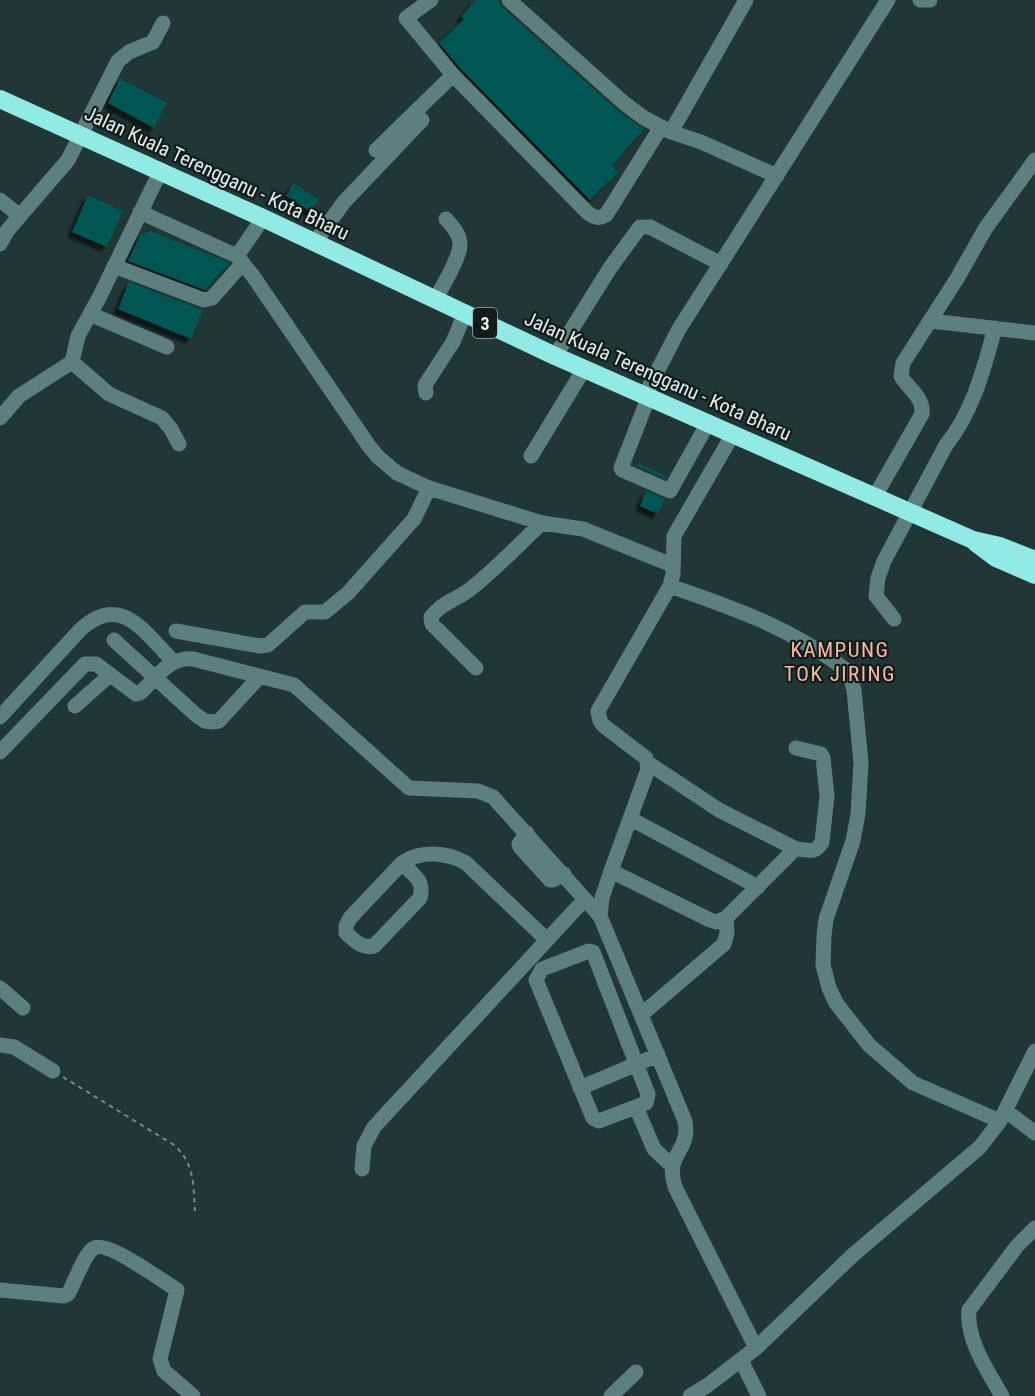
<svg xmlns="http://www.w3.org/2000/svg" width="1035" height="1396" viewBox="0 0 1035 1396" font-family="'Roboto Condensed',sans-serif">
	<style>
		.building { fill: #065654; filter: url(#shadow) }
		.lines { fill: none; stroke-linecap: round; stroke-linejoin: round }
		.path { stroke: #7a8c8a; stroke-width: 2; stroke-dasharray: 4.5 4.5; stroke-linecap: butt }
		.minor { stroke: #5d7f7d; stroke-width: 15 }
		.highway { stroke: #91eae5; stroke-width: 18 }
		.labels { text-anchor: middle; dominant-baseline: central; stroke-width: 4.5; stroke-linejoin: round; paint-order: stroke }
		.shield { fill: #121c1b; stroke: #a4b0af; stroke-width: 1.5 }
		.shield-label { font-size: 18px; font-weight: bold; fill: #e2efee }
		.street-label { font-size: 20px; fill: #e2efee; stroke: #121c1b }
		.neighbourhood-label { font-size: 21px; letter-spacing: 1.5px; fill: #f9b9a5; stroke: #121c1b }
	</style>
	<defs>
		<filter id="shadow"><feDropShadow dx="-5" dy="5" stdDeviation="1.5" flood-color="#0009"/></filter>
	</defs>
	<rect width="100%" height="100%" fill="#213735"/>
	<!-- building -->
	<path class="building" d="M475,0H498L502,7L617,110L644,129L612,166L618,173L590,200L460,68L439,43L464,19L461,17Z
		M120,78L167,103L154,128L108,103Z
		M294,183L319,200L311,212L286,196Z
		M88,195L123,211L107,247L72,232Z
		M150,231L218,258L230,263L205,290L128,261L140,235Z
		M129,282L203,310L191,339L118,309Z
		M638,463L667,477L666,479L637,466Z
		M646,491L665,499L658,514L640,506Z"/>
	<g class="lines">
		<!-- path -->
		<path class="path" d="M63,1077L174,1145C195,1164 193,1184 195,1211"/>
		<!-- minor -->
		<path class="minor" d="M431,0L406,18L453,75L588,213C595,218 599,219 606,215L661,127
			M509,0L624,103L644,118L671,132L701,142L777,176
			M920,0H930
			M671,132L746,0
			M376,150L453,75
			M161,170L99,298L90,314L167,347
			M0,200L20,216
			M140,212L237,256L253,276L369,446L378,457L397,473L429,488L542,523L583,529L672,565
			M315,242L344,202L422,120
			M0,244L7,231L68,160L118,61L129,52L153,42L163,23
			M237,256L263,218
			M114,266L204,300L212,298L243,263
			M436,299C442,286 461,257 460,243C459,233 452,226 446,219
			M931,321L1035,333
			M555,356L610,268L640,227H650L721,264
			M72,362L109,394L162,418L171,429L179,444
			M426,393L425,385L453,342L465,313
			M645,395L679,329L888,0
			M649,396L621,468L622,470L670,491L708,423
			M0,418L19,396L72,362L78,336L90,314
			M531,456L584,369
			M874,498L922,414C924,397 908,389 901,376L903,363L958,277L985,229L1035,160
			M670,586C736,609 789,627 845,669L850,675L854,690L861,763L858,814L853,841L826,919L824,936L823,965L829,988L836,1003L869,1045L913,1083L1000,1121
			M894,619L876,596L878,578L884,561L946,445C973,412 984,368 995,328
			M176,631L260,646L268,645L305,612H325L348,593L405,529L414,519L429,488
			M114,640L196,715L205,721L213,722L219,721L260,676
			M476,668L432,624L431,617C441,603 456,600 469,590C495,570 518,545 542,523
			M75,706L110,675
			M0,717L80,630C121,592 144,632 173,661
			M0,752L85,664H96L136,694L140,693C157,677 169,657 193,659L294,685L409,788L478,791L493,797L600,916L685,1121C691,1152 664,1153 675,1187L756,1348
			M648,763L719,810L796,849
			M631,819L758,887
			M527,833L519,844L520,847L550,880H553L564,874
			M402,863C413,875 425,880 420,898L374,946C362,949 355,941 346,933V926L350,918L402,863C420,850 447,852 466,863L547,940
			M611,871L710,920L716,922L726,918L794,850C805,846 812,858 822,842L827,796L823,758L821,754L796,748
			M600,916L602,898L611,871L648,769L646,758L604,726L600,721L598,711L670,586L673,575L674,536L733,434
			M589,951L593,952L648,1094L646,1103L599,1121L593,1118L536,980L542,969Z
			M0,988L23,1008
			M641,1015L724,944L727,933L726,918
			M0,1045L14,1047L53,1071
			M580,1088L658,1055
			M636,1107L654,1149L671,1165
			M1006,1111L1035,1133
			M362,1169L364,1146L374,1127L585,899
			M0,1290L64,1296L68,1294C75,1283 83,1255 94,1248C107,1240 164,1282 177,1290L160,1359L164,1371L193,1396
			M741,1360L759,1396
			M611,1396L636,1372
			M690,1396L708,1385L756,1348L854,1254L980,1147L1000,1121L1035,1051
			M1002,1396C988,1371 966,1340 969,1310L1017,1246L1035,1228"/>
		<!-- highway -->
		<path class="highway" d="M0,99L263,218L555,356L973,540L1000,546L1035,560
			M976,543L996,558L1035,575"/>
	</g>
	<g class="labels">
		<!-- shield labels -->
		<rect class="shield" x="473" y="308" width="24" height="30" rx="4.5"/>
		<g class="shield-label">
			<text x="485" y="323">3</text>
		</g>
		<!-- street labels -->
		<g class="street-label">
			<text transform="translate(217 173) rotate(25)">Jalan Kuala Terengganu - Kota Bharu</text>
			<text transform="translate(658 376) rotate(24)">Jalan Kuala Terengganu - Kota Bharu</text>
		</g>
		<!-- neighbourhood labels -->
		<g class="neighbourhood-label">
			<text x="840" y="650">KAMPUNG<tspan x="840" dy="24">TOK JIRING</tspan></text>
		</g>
	</g>
</svg>
